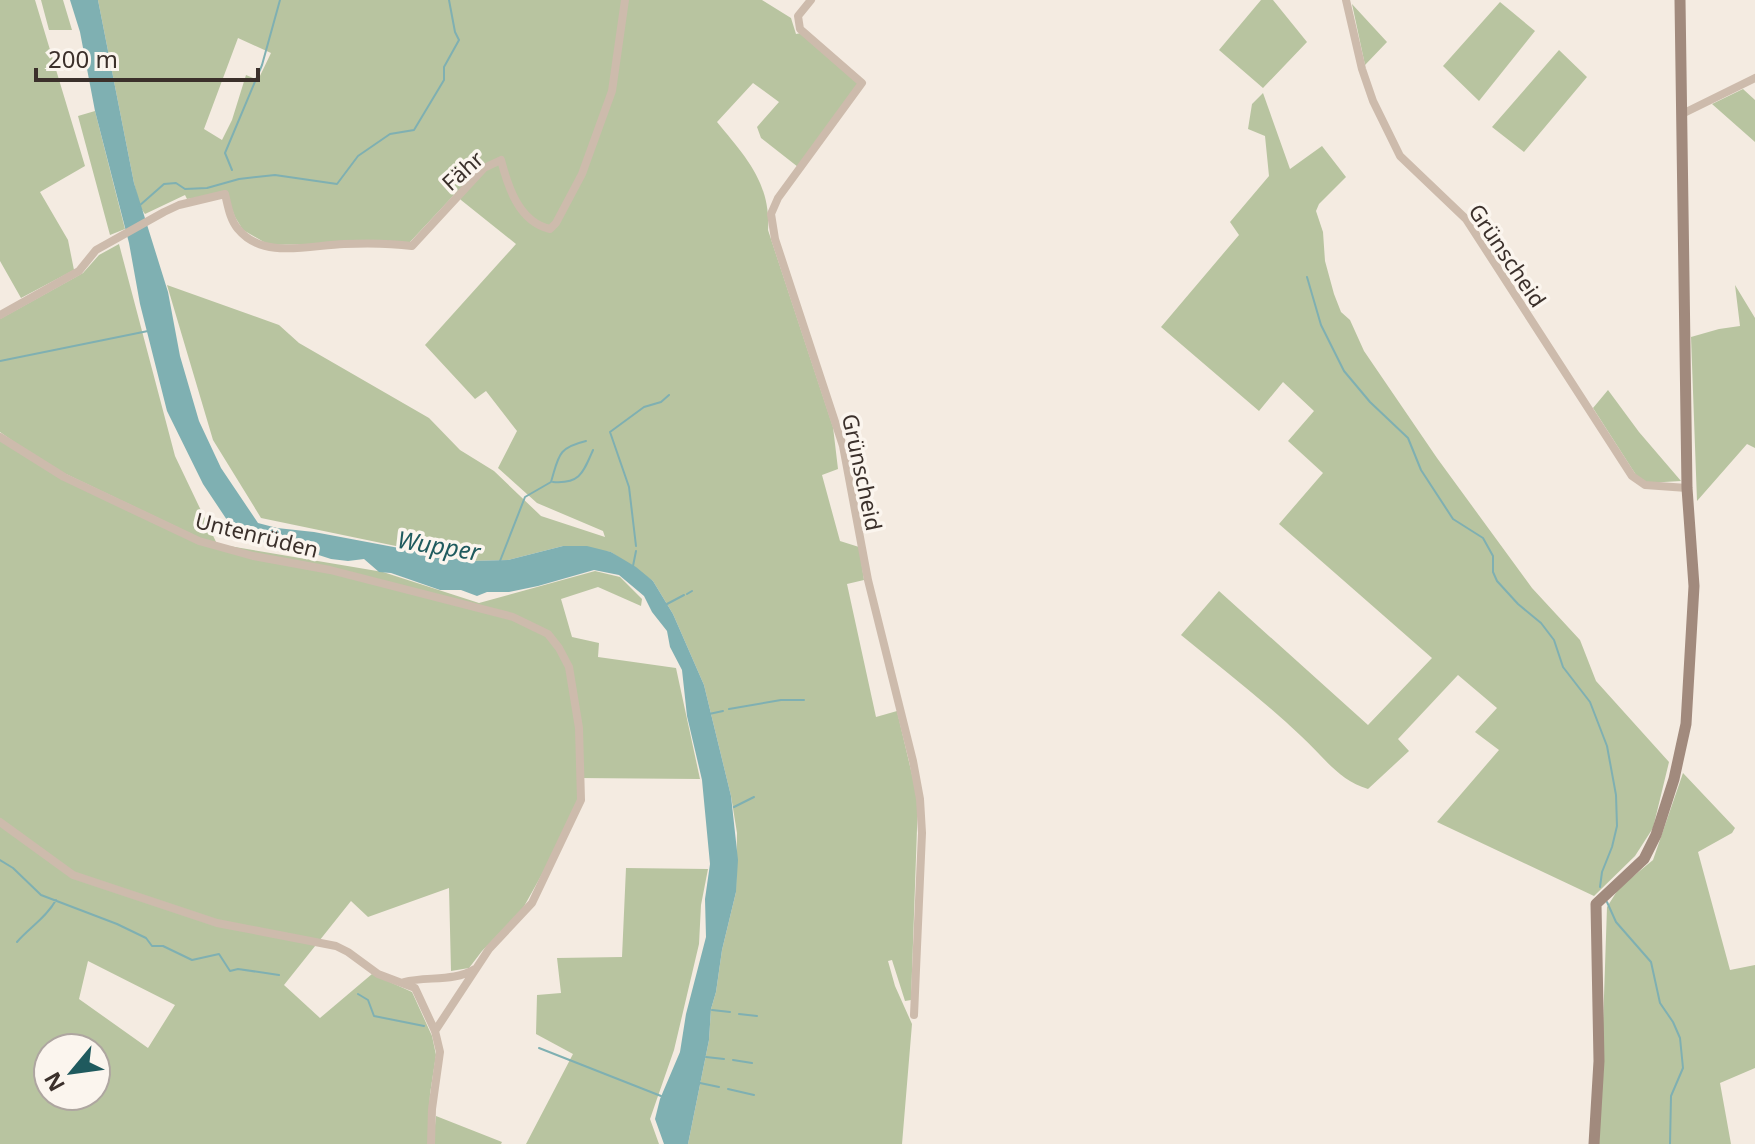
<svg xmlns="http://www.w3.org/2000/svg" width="1755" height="1144" viewBox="0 0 1755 1144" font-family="'Noto Sans',sans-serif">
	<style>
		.green { fill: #b8c4a0; fill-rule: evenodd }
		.water { fill: #7fb0b2 }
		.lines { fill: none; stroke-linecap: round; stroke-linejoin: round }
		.stream { stroke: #7fb0b2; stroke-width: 2 }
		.street { stroke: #cdbbac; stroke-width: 8 }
		.secondary { stroke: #a18a7d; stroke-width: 11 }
		.labels { text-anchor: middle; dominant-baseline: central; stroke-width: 7; stroke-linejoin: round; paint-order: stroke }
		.street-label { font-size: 22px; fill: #3b302b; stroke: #fbf5ee }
		.water-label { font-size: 24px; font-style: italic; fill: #1f5a5e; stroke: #fbf5ee }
	</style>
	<rect width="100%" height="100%" fill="#f4ebe1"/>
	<!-- green -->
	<path class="green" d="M0,0H35L85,166L40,192L68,240L74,270L21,298L0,261Z
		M41,0H63L72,30H49Z
		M98,0H762L791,18L796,34L801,33L857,82V85L798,167L761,138L757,127L779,102L753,83L717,122C745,156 771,183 768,230L833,427L838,469L822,475L840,541L859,547L864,580L847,584L876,717L897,711L918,800L911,1000L905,1001L892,960L888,961L895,986L912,1024L902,1144H688L709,1040L711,1009L716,992L722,950L736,892L737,833L731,796L704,685L673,614L653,581L611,552L563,546L508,560L468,561L261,518L213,440L167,285L279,325L299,343L429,418L460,450L494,471L541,516L605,537L603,531L537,503L498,468L517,431L486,391L475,399L425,345L516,244L461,200L441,179L454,195L410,242L269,245L243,230L235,217L226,193L187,199L185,195L145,214L140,207L134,183ZM238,38L271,53L258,80L246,75L232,120L222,140L204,129Z
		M1261,0H1273L1307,42L1263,88L1219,50Z
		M1500,2L1535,31L1479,101L1443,66Z
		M1352,4L1387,42L1365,65Z
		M1559,50L1587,77L1524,152L1492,127Z
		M1743,89L1755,100V142L1712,104Z
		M1263,93L1290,169L1322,146L1346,177L1319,204L1316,211L1323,232L1325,261L1334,294L1341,312L1350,320L1364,351L1437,458L1532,588L1580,640L1596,681L1669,762L1653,828L1635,856L1594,896L1437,822L1499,750L1475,732L1497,708L1458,675L1398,739L1409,751L1368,789C1338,780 1323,756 1301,736C1263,700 1221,668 1181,635L1219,591L1368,725L1432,658L1279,524L1323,473L1288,441L1314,411L1283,382L1259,411L1161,327L1239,235L1230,222L1269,176L1265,136L1248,129L1252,104Z
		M95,111L125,229L110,235L78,116Z
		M119,244L175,456L217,544L383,572L479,603L595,571L620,577L642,599L641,606L598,587L561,599L572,637L599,643L598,657L676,668L700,779L578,778L577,801L556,849L522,910L482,951L469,968L451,971L449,888L368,917L351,901L284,985L320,1018L372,974L412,992L432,1036L436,1055L430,1094L428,1144H0V439L46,469L200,538L47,465L0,432V319L83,273L99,255ZM88,961L175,1005L148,1048L79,999ZM48,1048H96V1096H48Z
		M1735,285L1755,318V448L1747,444L1697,501L1691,337L1719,329L1740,326Z
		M1608,390L1639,432L1681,481L1647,483L1636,475L1593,408Z
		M1683,773L1735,828L1732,833L1698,852L1730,970L1755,965V1068L1720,1083L1731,1144H1599L1607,907L1619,888L1653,860Z
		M626,868L708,869L701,905L699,944L674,1050L650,1119L659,1144H526L573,1054L536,1034L537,995L561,993L557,958L622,957Z
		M436,1116L502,1142L501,1144H433Z"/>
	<!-- water -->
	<path class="water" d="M70,0H98L134,183L168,292L180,356L199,421L221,468L258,523L277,528L314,532L468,561L508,560L563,546H587L611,552L636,567L653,581L673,614L704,685L731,796L738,860L736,892L722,950L716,992L711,1009L709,1040L688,1144H664L655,1119L660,1099L680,1052L686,1014L706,937L705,899L710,864L702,780L687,716L682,670L670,647L667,631L652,612L644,596L619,575L594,570L538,586L509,592H487L477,596L461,590H440L391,573L379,572L364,559L348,561L331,559L303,550L256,541L231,526L203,484L167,411L140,304L129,243L95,111L80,32Z"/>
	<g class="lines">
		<!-- stream -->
		<path class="stream" d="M232,170L225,153L262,65L280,0
			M139,206L164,184L176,183L185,189L207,188L239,179L275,175L337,184L358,156L390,134L414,130L444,80V67L459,40L455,32L449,0
			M1307,277L1321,325L1344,371L1370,402L1408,438L1421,470L1453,519L1483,538L1493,556V572L1497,581L1518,604L1541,623L1554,640L1563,667L1590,702L1607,746L1616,795L1617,826L1612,847L1602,872L1600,887
			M0,361L148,331
			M553,482C580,484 583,473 593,450
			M636,546L629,487L610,432L644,407L661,402L669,395
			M500,561L525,497L551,482C559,456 557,448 586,441
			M633,566L636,551
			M687,594L692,591
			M667,604L684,595
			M729,709L781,700H804
			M709,714L723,711
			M734,807L754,797
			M0,860L13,868L41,895L117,924L146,938L152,946H163L192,960L219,954L230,971L238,969L279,975
			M1607,902L1616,922L1651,962L1660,1003L1673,1022L1680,1038L1683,1068L1671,1096L1670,1144
			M17,942C30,927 46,918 56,900
			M358,994L368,1000L374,1016L424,1026
			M712,1010L730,1012
			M739,1014L757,1016
			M539,1048L661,1096
			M706,1057L724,1059
			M733,1060L752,1063
			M700,1083L719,1087
			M728,1089L754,1095"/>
		<!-- street -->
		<path class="street" d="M811,0L798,16L800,29L862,83L778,198L771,214L775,239L843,446L868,580L913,761L920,799L922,833L914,1015
			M1346,0L1362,69L1373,101L1400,156L1466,219L1632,476L1645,485L1687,488
			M1682,114L1755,78
			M0,315L70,276L79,271L96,250L164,212L179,205L225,194C228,206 230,220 238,229C263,260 310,245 344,244C367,243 389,243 412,246L484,168L501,160C508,187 519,222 550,229L556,223L582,174L612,91L625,0
			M0,437L64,477L199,541L253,556L330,570L513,617L548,634L559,648L569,667L579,728L581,800L532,903L489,949L435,1031
			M0,822L73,875L217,923L336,946L348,952L378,974L415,988L435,1031L440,1052L432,1109L431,1144
			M404,982C427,976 454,982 475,969"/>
		<!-- secondary -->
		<path class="secondary" d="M1594,1144L1599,1061L1596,904L1644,859L1656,835L1674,779L1686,724L1694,586L1687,488L1680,0"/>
	</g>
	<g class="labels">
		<!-- street labels -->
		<g class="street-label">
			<text transform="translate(462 170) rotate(-42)">Fähr</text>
			<text transform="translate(1508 255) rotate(56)">Grünscheid</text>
			<text transform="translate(863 472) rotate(78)">Grünscheid</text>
			<text transform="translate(257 534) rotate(14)">Untenrüden</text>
		</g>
		<!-- water labels -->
		<g class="water-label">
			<text transform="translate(439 545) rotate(9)">Wupper</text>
		</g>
	</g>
	<!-- north arrow -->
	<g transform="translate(72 1072) rotate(241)"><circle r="38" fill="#fbf5ee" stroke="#aea6a0" stroke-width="2"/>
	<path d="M0-6L14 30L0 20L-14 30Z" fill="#1f5a5e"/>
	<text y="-12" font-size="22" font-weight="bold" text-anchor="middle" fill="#3b302b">N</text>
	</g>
	<!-- scale -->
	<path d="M36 68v12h222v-12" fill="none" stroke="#3b302b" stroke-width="4"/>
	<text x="48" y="68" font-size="24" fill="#3b302b" stroke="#fbf5ee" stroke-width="6" paint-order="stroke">200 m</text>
</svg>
